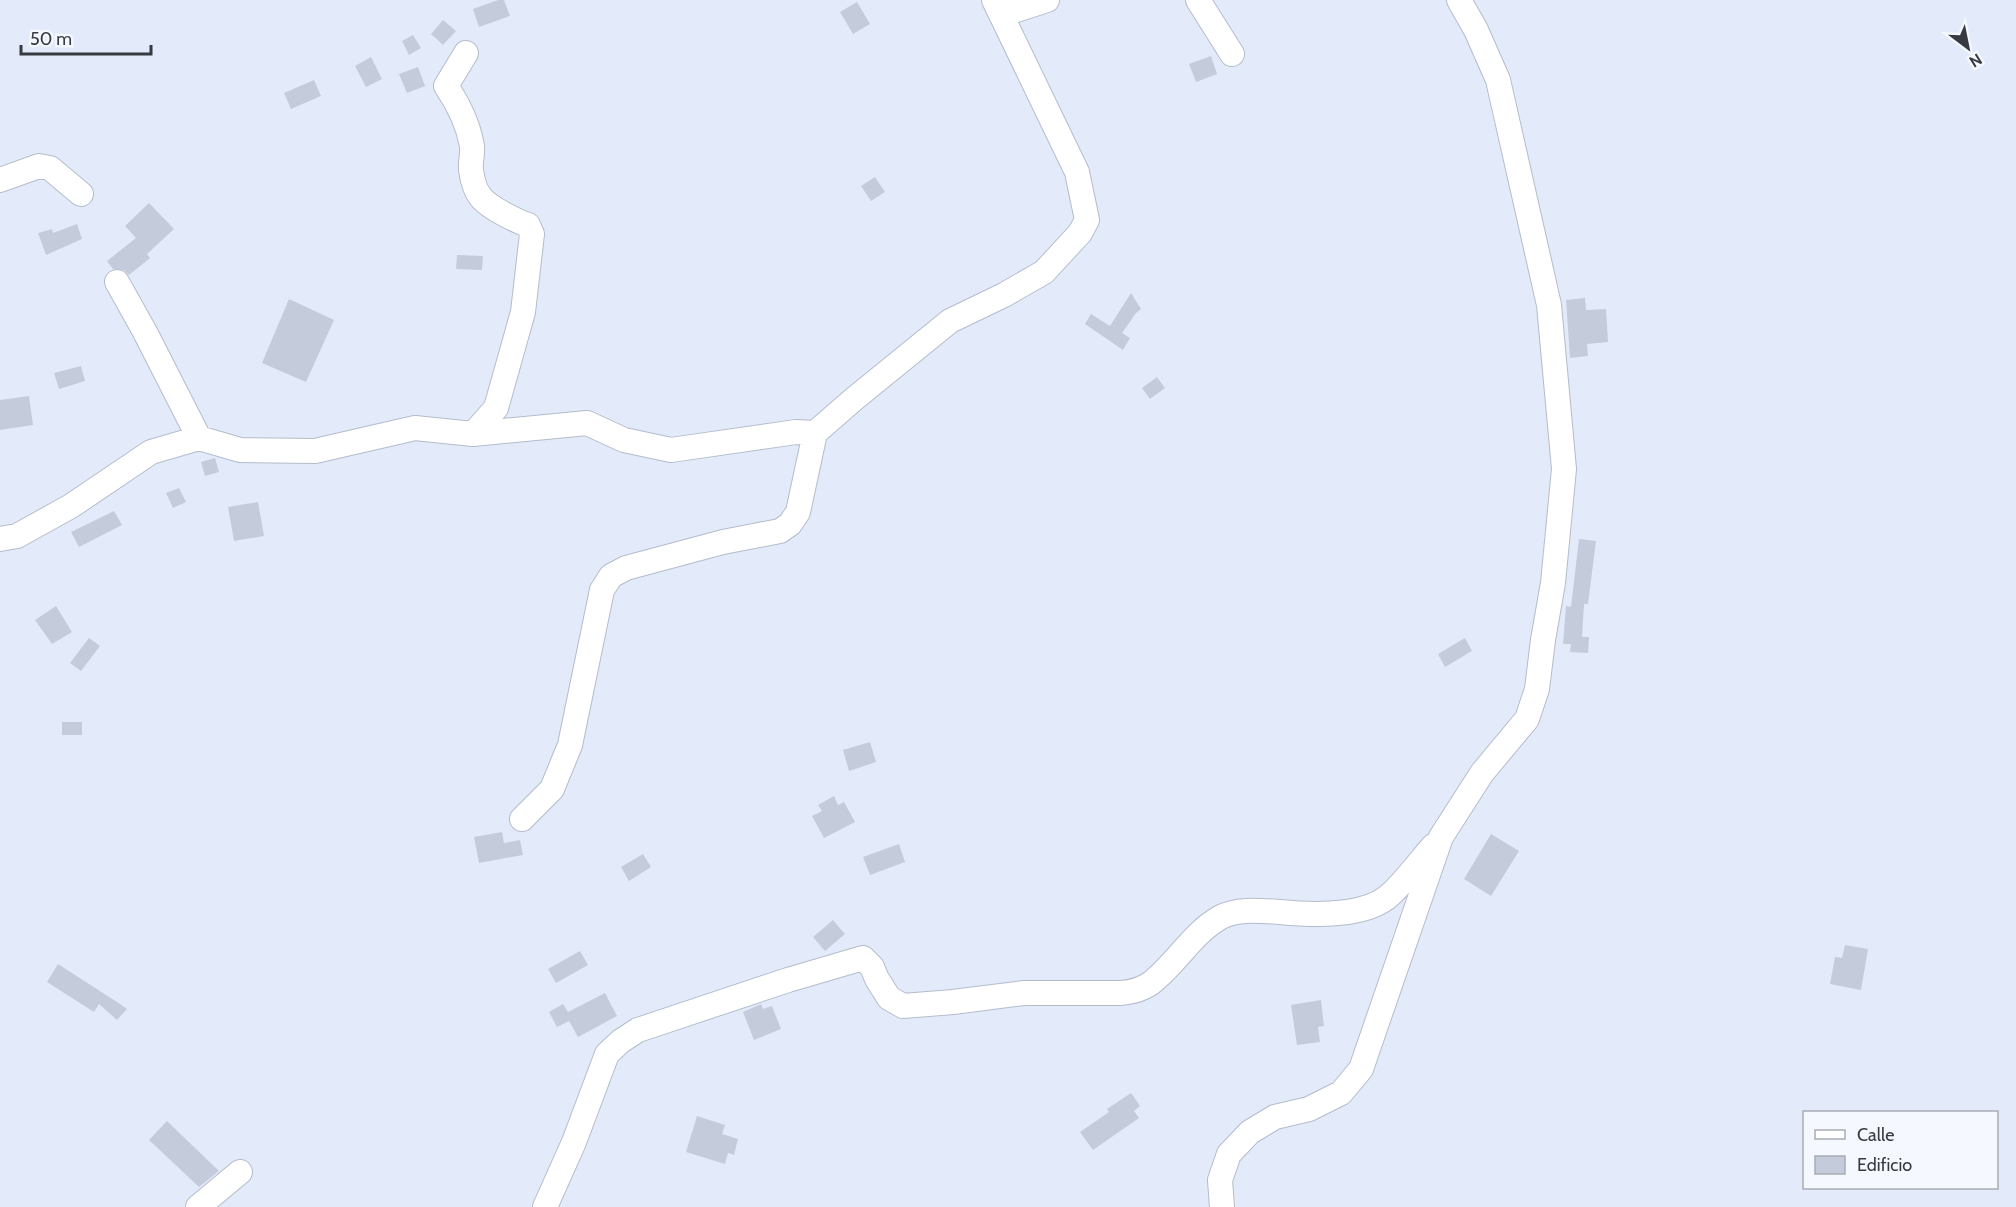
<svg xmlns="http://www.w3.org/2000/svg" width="2016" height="1207" viewBox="0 0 2016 1207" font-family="Cabin,sans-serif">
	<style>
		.building { fill: #c4ccdb }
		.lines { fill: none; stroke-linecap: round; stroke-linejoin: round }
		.minor-casing { stroke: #b4bccb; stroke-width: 26 }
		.minor { stroke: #fff; stroke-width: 24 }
	</style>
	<rect width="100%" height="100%" fill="#e3ebfb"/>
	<!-- building -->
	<path class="building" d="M498,0H504L510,16L479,27L473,9Z
		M857,2L870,24L853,34L840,12Z
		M443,20L456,31L443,45L431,34Z
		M413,35L421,48L409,55L402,41Z
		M1211,56L1217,74L1196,82L1189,64Z
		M371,57L382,79L366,87L355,66Z
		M418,67L425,86L407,93L399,74Z
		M314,80L321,96L291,109L284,93Z
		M875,177L885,192L871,201L861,186Z
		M149,203L174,229L147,254L150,258L129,275L124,270L113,269L107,261L136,238L125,226Z
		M77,224L82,239L46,255L38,233L52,229L53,233Z
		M457,255L483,256L482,270L456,269Z
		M1131,293L1141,309L1136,313L1122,333L1130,338L1123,350L1085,324L1091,314L1110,326Z
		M1585,298L1586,310L1606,309L1608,342L1587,344L1588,356L1570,358L1566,300Z
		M289,299L334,320L306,382L262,363Z
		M81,366L85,381L59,389L54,373Z
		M1157,377L1165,388L1150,399L1142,388Z
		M29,396L33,425L0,430V400Z
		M215,458L219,472L205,476L201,462Z
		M179,488L186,502L173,508L166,493Z
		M258,502L264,536L234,541L228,507Z
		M114,511L122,525L79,547L71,532Z
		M1579,539L1596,541L1588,604H1584L1582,637H1589L1588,653L1570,652L1571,644H1563L1566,606L1571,607Z
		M56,606L72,632L52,644L35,620Z
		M89,638L100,646L81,671L70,663Z
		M1465,638L1472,651L1445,667L1438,654Z
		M62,722H82V735H62Z
		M870,742L876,762L849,771L843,750Z
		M834,796L838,805L844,802L855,822L824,838L812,816L822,811L818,805Z
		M502,832L504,843L520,840L523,855L479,863L474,837Z
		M1491,834L1519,851L1491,896L1464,879Z
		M899,844L905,862L870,875L863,857Z
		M643,854L651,867L629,881L621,867Z
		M833,920L845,934L825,951L813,937Z
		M1845,945L1868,949L1861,990L1830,984L1835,957L1842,958Z
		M580,951L588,965L556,983L548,969Z
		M58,964L120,1004L127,1009L117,1020L99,1004L94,1012L47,982Z
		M605,993L617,1016L578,1037L569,1021L557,1027L549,1012L563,1004L568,1012Z
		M1321,1000L1324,1026L1318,1027L1320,1042L1297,1045L1291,1005Z
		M761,1004L763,1009L772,1006L781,1029L754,1040L743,1012Z
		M1131,1093L1140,1106L1134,1111L1139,1118L1093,1150L1080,1132L1109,1112L1107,1109Z
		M697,1116L725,1125L722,1134L738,1139L734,1155L728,1153L725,1164L686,1152Z
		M167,1121L219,1171L199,1187L149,1140Z"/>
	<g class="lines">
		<!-- minor casing -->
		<g class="minor-casing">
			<path id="minor" d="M1198,0L1232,54
				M1001,15L1047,0
				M466,53L446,86C459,105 468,123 472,146C473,154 470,162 471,170C472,177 475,190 480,196C486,206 516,221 528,225L532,234L523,312L496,408L473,434
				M0,180L39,166L50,168L81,194
				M117,282L145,332L199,438
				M0,539L17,536L71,506L151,452L199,438L240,450L315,451L415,428L473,434L587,423L624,440L671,450L796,432L815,433L854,399L950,321L1004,295L1044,272L1080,233L1087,220L1077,172L994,0
				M522,819L552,789L570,745L602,590L611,576L626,568L723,542L780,531L790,524L798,512L815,433
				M198,1207L240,1172
				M545,1207L574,1142L607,1054L621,1041L638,1030L788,980L863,958L872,967L877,979L889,998L903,1006L953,1002L1024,993H1121C1132,992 1143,989 1151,983C1177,963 1192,933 1221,917C1238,908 1262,911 1280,912C1312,915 1366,918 1391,894C1405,881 1420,861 1433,846
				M1222,1207L1220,1180L1229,1154L1250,1132L1275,1117L1309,1109L1341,1093L1361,1069L1441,837L1482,773L1527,719L1537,689L1543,640L1553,583L1564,469L1549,305L1498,80L1476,30L1459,0"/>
		</g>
		<!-- minor -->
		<use href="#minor" class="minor"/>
	</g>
	<!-- legend -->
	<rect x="1803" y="1111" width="195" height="78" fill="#f5f8ff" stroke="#a9acb3" stroke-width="1.5"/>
	<rect x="1815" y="1130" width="30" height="9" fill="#ffffff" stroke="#a9acb3" stroke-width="1.5"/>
	<text x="1857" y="1141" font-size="18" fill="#373b41">Calle</text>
	<rect x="1815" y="1156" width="30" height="18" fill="#c4ccdb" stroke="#a9acb3" stroke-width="1.5"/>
	<text x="1857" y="1171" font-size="18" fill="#373b41">Edificio</text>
	<!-- north arrow -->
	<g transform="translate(1968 48) rotate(148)" stroke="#f5f8ff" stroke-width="4.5" paint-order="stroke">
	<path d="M0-4.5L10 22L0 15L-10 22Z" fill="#373b41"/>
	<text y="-9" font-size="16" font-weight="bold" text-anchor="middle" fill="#373b41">N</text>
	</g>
	<!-- scale -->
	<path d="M21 45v9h130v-9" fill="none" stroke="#373b41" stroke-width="3"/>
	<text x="30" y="45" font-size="18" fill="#373b41" stroke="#f5f8ff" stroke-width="4.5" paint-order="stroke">50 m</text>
</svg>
